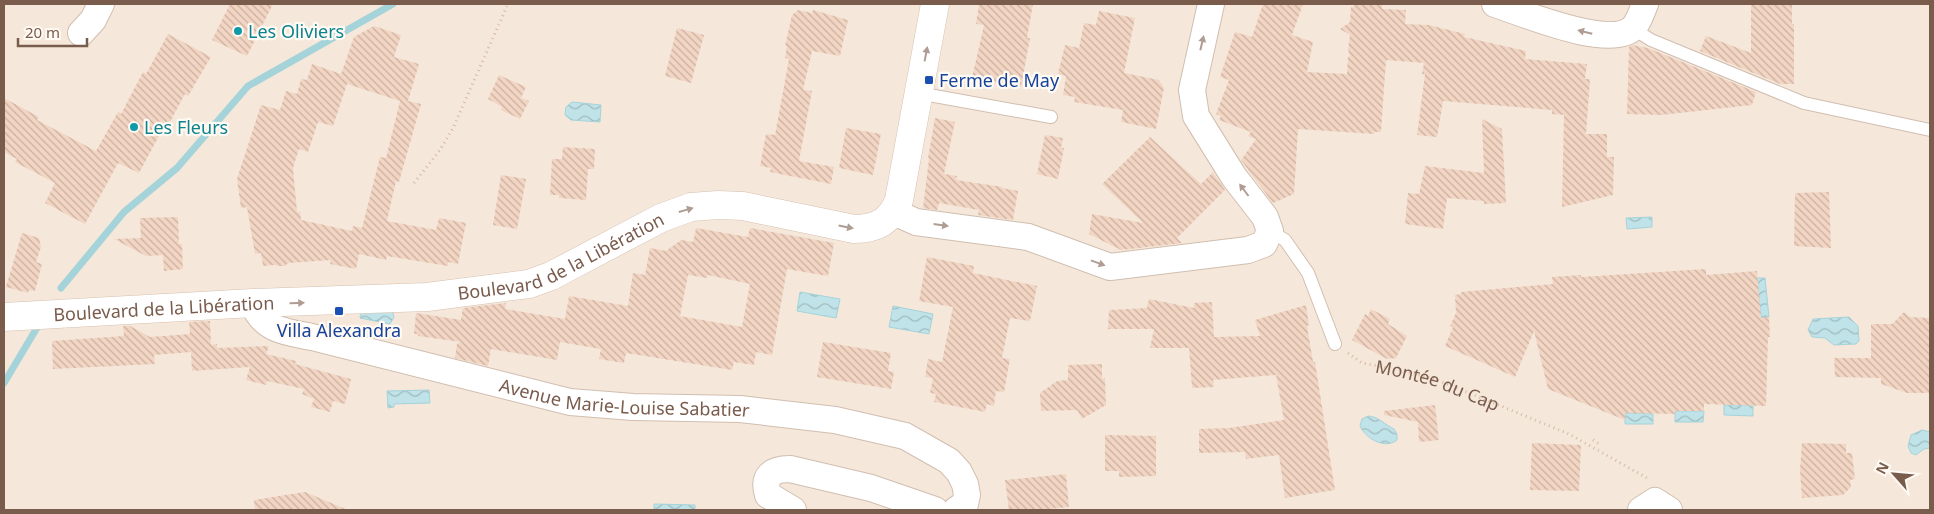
<svg xmlns="http://www.w3.org/2000/svg" width="1934" height="514" viewBox="0 0 1934 514" font-family="'Noto Sans',sans-serif">
	<style>
		.residential { fill: #f5e8da }
		.water { fill: url(#water-waves); stroke: #a5d3da }
		.lines { fill: none; stroke-linecap: round; stroke-linejoin: round }
		.stream { stroke: #a5d3da; stroke-width: 7 }
		.building { fill: url(#building-back-hatch); fill-rule: evenodd }
		.lane-casing { stroke: #d1beb0; stroke-width: 14 }
		.street-casing { stroke: #d1beb0; stroke-width: 28 }
		.secondary-casing { stroke: #d6c0b0; stroke-width: 29 }
		.path { stroke: #d9b8a5; stroke-width: 3; stroke-dasharray: 1 4; stroke-linecap: butt }
		.lane { stroke: #fff; stroke-width: 12 }
		.street { stroke: #fff; stroke-width: 26 }
		.secondary { stroke: #fff; stroke-width: 28 }
		.oneway { fill: #af9d94 }
		.culture-dot { fill: #0f9aa8; stroke: #fffaf3; stroke-width: 2 }
		.transit-dot { fill: #1a4fb4; stroke: #fffaf3; stroke-width: 2 }
		.labels { text-anchor: middle; dominant-baseline: central; stroke-width: 4.5; stroke-linejoin: round; paint-order: stroke }
		.culture-label { font-size: 18px; fill: #0d838f; stroke: #fffaf3; text-anchor: start }
		.transit-label { font-size: 18px; fill: #164399; stroke: #fffaf3; text-anchor: start }
		.street-label { font-size: 18px; fill: #7a5c4d; stroke: #fffaf3 }
	</style>
	<defs>
		<pattern id="water-waves" width="16" height="10" patternUnits="userSpaceOnUse" patternTransform="scale(1.25)"><rect width="16" height="10" fill="#bfe3e8"/><path d="M0 5q4-4 8 0t8 0" fill="none" stroke="#a0bbbe"/></pattern>
		<pattern id="building-back-hatch" width="6" height="6" patternUnits="userSpaceOnUse" patternTransform="scale(1.25)"><rect width="6" height="6" fill="#f3d5c3"/><path d="M-1 5l2 2M0 0l6 6M5-1l2 2" fill="none" stroke="#cab0a1"/></pattern>
	</defs>
	<rect width="100%" height="100%" fill="#fdf6ec"/>
	<!-- residential -->
	<path class="residential" d="M4,4H1930V510H4Z"/>
	<!-- water -->
	<path class="water" d="M572,102L601,105L600,122L571,120L565,115L566,107Z
		M1652,217V227L1627,229L1626,218Z
		M1757,278H1765L1769,317L1761,318Z
		M800,292L840,299L836,318L797,311Z
		M893,306L933,314L929,334L889,327Z
		M392,309L394,317L390,324L360,318L361,311Z
		M1849,317L1858,326L1859,341L1856,344L1834,345L1825,338L1812,337L1808,330L1813,319Z
		M429,390L430,403L394,404V407L388,408L387,391Z
		M1724,405H1753V416L1724,415Z
		M1675,411H1704L1703,422H1675Z
		M1625,413L1653,414V424H1625Z
		M1368,416C1378,416 1385,425 1394,429L1397,434V440C1385,450 1365,438 1360,426L1362,419Z
		M1922,430L1930,432V448L1924,449L1916,455L1911,453L1908,446L1911,435Z
		M654,504L695,505V510H654Z"/>
	<g class="lines">
		<!-- stream -->
		<path class="stream" d="M61,288L124,212L177,168L248,86L393,4
			M4,383L38,326"/>
	</g>
	<!-- building -->
	<path class="building" d="M230,4H273L247,56L212,40Z
		M979,4H1033L1027,38H1030L1021,87L972,78L984,25L976,24Z
		M1263,4H1303L1292,35L1313,42L1307,72L1347,74L1348,56L1350,57L1348,49L1350,35L1340,29L1350,22L1351,7H1354V4H1382V9L1406,10L1405,24L1429,25L1465,34L1464,37L1526,51L1525,59L1587,64L1585,79H1590L1586,134H1607V157H1614L1613,195L1562,207L1564,115L1552,114V110L1443,101L1437,137L1417,135L1425,74H1422L1424,63L1386,60L1381,132H1374V134L1298,129L1294,194L1273,203L1241,160L1256,139L1248,136L1251,132L1219,120L1221,116L1216,114L1229,80L1220,77L1235,32L1252,37Z
		M1751,4H1792V24H1794V84H1780L1700,51L1706,36L1751,53Z
		M798,10L812,13L813,10L848,20L840,56L812,51L803,90L812,91L799,161L834,167L831,184L770,172L771,168L760,166L766,134L775,135L789,59L785,58L787,46H785L792,15Z
		M1099,11L1135,18L1124,73L1159,80L1164,88L1156,129L1121,122L1123,110L1074,102L1075,97L1063,95L1066,76L1058,74L1065,45L1079,48L1084,23L1096,25Z
		M374,26L401,35L394,57L419,64L408,101L421,104L399,182L396,181L387,221L436,230L439,218L466,223L458,264L448,262V266L387,256L386,260L359,254L356,269L330,264L331,260L288,263L285,266H279L274,265L263,266L261,253L255,254L247,207L241,208L237,179L261,105L280,110L286,91L297,94L301,79L307,80L312,64L341,74L354,37ZM347,84L400,101L386,158L380,157L362,228L353,226L352,231L301,220L300,212H297L293,168L299,149L308,152L318,122L333,126Z
		M677,28L704,35L691,83L665,76Z
		M168,34L211,57L188,96L185,94L163,135L160,134L139,173L118,163L85,224L45,203L55,183L15,162L17,159L4,152V98L39,117L37,120L96,151L118,112L121,114L143,72L146,74Z
		M1632,45L1648,48L1756,92L1752,105L1661,115L1627,114L1629,47Z
		M499,75L526,87L521,98L529,101L520,119L501,110L502,107L488,99Z
		M935,118L955,122L944,174L957,176L956,180L1003,187L1002,188L1018,191L1013,220L978,215L979,210L939,203L937,210L923,208L929,159L928,158Z
		M1482,119L1502,129L1506,203L1484,204V201L1447,198L1443,229L1405,224L1408,193L1419,194L1425,166L1484,173Z
		M846,128L881,134L873,175L839,168Z
		M1045,135L1063,138L1061,148H1064L1058,179L1037,174Z
		M1150,137L1201,184L1213,172L1225,190L1177,238L1182,243L1121,250L1089,234L1092,214L1143,223L1102,184Z
		M563,147L595,149L594,169H588L586,200L559,198V195H550L552,159H562Z
		M501,175L526,179L517,229L493,225Z
		M1829,192L1831,248L1794,246L1795,193Z
		M178,217L179,244H182L183,269L164,271L163,255L146,256L114,239L141,238L140,218Z
		M696,228L748,237L750,228L834,243L828,276L787,269L772,355L756,352L754,365L734,362L732,370L626,353L624,363L599,359L601,349L560,342L557,360L491,349L488,366L455,358L457,344L461,342L418,336V334H414L416,313L461,320L463,308L506,303L505,309L565,319L569,296L628,306L633,273L645,275L650,248L666,251L681,240L693,242ZM688,275L707,278L708,275L750,284L742,327L680,316Z
		M22,233L39,238L41,247L36,262L42,264L35,291L29,290L28,293L6,287Z
		M927,257L974,266L973,273L1037,286L1030,321L1010,318L1002,358L1010,359L1004,392L996,391L994,406L987,404L985,412L934,402L936,394L930,393L933,378L925,377L928,359L942,362L953,307L919,301Z
		M1706,269V275L1757,271L1761,318L1769,317L1770,337H1768L1766,406L1704,404V411H1675V414L1625,413V420L1548,389L1534,331L1515,377L1445,346L1453,327L1450,326L1456,313L1455,295L1461,294V292L1553,284L1552,277L1581,275V277Z
		M1149,299L1194,308V303L1212,302L1214,337L1260,336L1255,320L1306,305L1309,325L1307,326L1313,362H1315L1335,490L1285,498L1279,455L1246,459L1245,452L1199,453V429L1229,428L1284,420L1276,375L1213,380L1214,387L1192,388L1189,348H1150L1154,329H1108L1109,310L1147,308Z
		M1371,309L1390,319L1388,324L1407,336L1396,358L1387,359L1352,340L1365,314L1368,316Z
		M1904,312L1910,317L1930,318V393H1907L1881,384V378L1835,377L1834,358H1871V324H1892Z
		M210,321L211,345L217,344V348L269,346L266,354L296,361L295,364L351,379L345,404L333,401L330,412L311,407L314,399L302,394L304,389L267,381L266,385L246,380L250,367L192,371L191,352L154,355L155,364L53,369L52,341L124,336L123,326H130L150,337L190,334L189,322Z
		M823,342L891,353L888,371L894,372L891,389L817,377Z
		M1102,364V379L1105,378L1106,405L1082,419L1077,410L1041,411L1040,393L1057,381L1068,380V365Z
		M1435,405L1439,440L1419,442L1418,422L1384,415V411Z
		M1105,435L1156,436V476L1119,477V471H1105Z
		M1532,443L1581,445L1579,491L1530,490Z
		M1802,443L1846,444V453H1852L1855,479L1850,480L1851,487L1843,495L1802,498L1800,470Z
		M1066,474L1069,507L1039,510H1009L1005,480Z
		M305,492L348,510H255L254,500Z"/>
	<g class="lines">
		<!-- lane casing -->
		<g class="lane-casing">
			<path id="lane" d="M1632,28L1651,40L1804,103L1930,130
				M918,93L1051,117
				M1270,231L1285,240L1308,273L1335,344"/>
		</g>
		<!-- street casing -->
		<g class="street-casing">
			<g id="street">
				<path d="M1495,4C1523,13 1609,50 1633,28C1639,22 1642,11 1645,4"/>
				<path d="M81,33L93,20L101,4"/>
				<path d="M894,212L916,222L1028,237L1110,267L1248,250L1264,244L1270,231L1265,217L1234,177L1196,116L1192,90L1211,4"/>
				<path id="s2" d="M253,303C263,331 287,332 312,337L570,402L633,407L740,409L835,420L905,436L949,461L959,472L965,484L967,495L965,504L956,510"/>
				<path d="M793,510L768,495C762,476 772,469 790,469L871,488L935,510"/>
				<path d="M1641,510L1655,501L1669,510"/>
			</g>
		</g>
		<!-- secondary casing -->
		<g class="secondary-casing">
			<g id="secondary">
				<path id="s3" d="M4,317L253,303L427,297L529,284L551,276L661,218L691,207L718,205L743,206L854,229C877,229 891,221 899,200L935,4"/>
			</g>
		</g>
		<!-- path -->
		<g class="path">
			<path d="M414,183L440,150L453,128L508,4"/>
			<path id="s1" d="M1348,353L1362,363L1399,370L1435,379L1569,434L1647,478"/>
			<path d="M1593,440L1599,444"/>
		</g>
		<!-- lane -->
		<use href="#lane" class="lane"/>
		<!-- street -->
		<use href="#street" class="street"/>
		<!-- secondary -->
		<use href="#secondary" class="secondary"/>
	</g>
	<!-- one-way arrows -->
	<defs><path id="oneway-solid" d="M-6-.8H1V-3.2L6.5 0L1 3.2V.8H-6Z" transform="scale(1.25)"/></defs>
	<g class="oneway">
		<use href="#oneway-solid" transform="translate(1585 32) rotate(-166)"/>
		<use href="#oneway-solid" transform="translate(1202 43) rotate(-77)"/>
		<use href="#oneway-solid" transform="translate(926 54) rotate(-79)"/>
		<use href="#oneway-solid" transform="translate(1244 190) rotate(-127)"/>
		<use href="#oneway-solid" transform="translate(686 210) rotate(-16)"/>
		<use href="#oneway-solid" transform="translate(941 225) rotate(8)"/>
		<use href="#oneway-solid" transform="translate(846 227) rotate(11)"/>
		<use href="#oneway-solid" transform="translate(1098 263) rotate(20)"/>
		<use href="#oneway-solid" transform="translate(297 303) rotate(-1)"/>
	</g>
	<!-- markers -->
	<g class="culture-dot">
		<circle cx="238" cy="31" r="5"/>
		<circle cx="134" cy="127" r="5"/>
	</g>
	<g class="transit-dot">
		<rect x="924" y="75" width="10" height="10" rx="2.5"/>
		<rect x="334" y="306" width="10" height="10" rx="2.5"/>
	</g>
	<g class="labels">
		<!-- culture labels -->
		<g class="culture-label">
			<text x="248" y="31">Les Oliviers</text>
			<text x="144" y="127">Les Fleurs</text>
		</g>
		<!-- transit labels -->
		<g class="transit-label">
			<text x="939" y="80">Ferme de May</text>
			<text x="339" y="330" text-anchor="middle">Villa Alexandra</text>
		</g>
		<!-- street labels -->
		<g class="street-label">
			<text stroke="none"><textPath href="#s3" startOffset="565">Boulevard de la Libération</textPath></text>
			<text stroke="none"><textPath href="#s3" startOffset="160">Boulevard de la Libération</textPath></text>
			<text stroke="none"><textPath href="#s1" startOffset="96">Montée du Cap</textPath></text>
			<text stroke="none"><textPath href="#s2" startOffset="392">Avenue Marie-Louise Sabatier</textPath></text>
		</g>
	</g>
	<!-- border -->
	<rect width="1934" height="514" fill="none" stroke="#7a5c4d" stroke-width="10"/>
	<!-- north arrow -->
	<g transform="translate(1894 474) rotate(297)" stroke="#fffaf3" stroke-width="4" paint-order="stroke">
	<path d="M0-4L9 19L0 12L-9 19Z" fill="#7a5c4d"/>
	<text y="-8" font-size="14" font-weight="bold" text-anchor="middle" fill="#7a5c4d">N</text>
	</g>
	<!-- scale -->
	<path d="M18 38v8h69v-8" fill="none" stroke="#7a5c4d" stroke-width="2.5"/>
	<text x="25" y="38" font-size="15" fill="#7a5c4d" stroke="#fffaf3" stroke-width="4" paint-order="stroke">20 m</text>
</svg>
